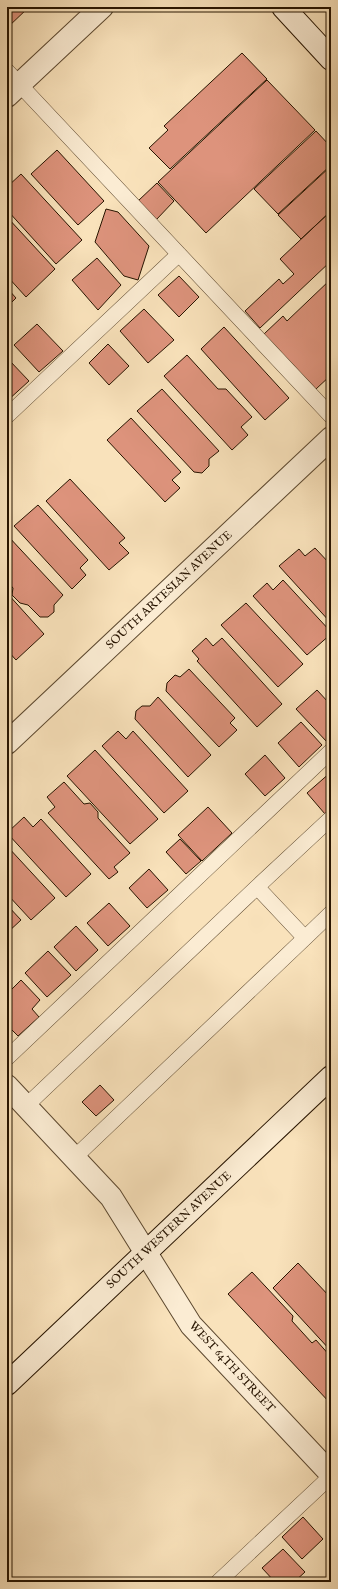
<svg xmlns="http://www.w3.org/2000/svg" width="338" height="1589" viewBox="0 0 338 1589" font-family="'IM FELL English',serif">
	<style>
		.building { fill: #dd937c; stroke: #271400 }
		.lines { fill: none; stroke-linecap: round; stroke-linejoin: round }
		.lane-casing { stroke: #5c482f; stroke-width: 16 }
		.street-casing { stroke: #5c482f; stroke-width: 24 }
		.secondary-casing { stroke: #271400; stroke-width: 24 }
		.lane { stroke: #fbecd3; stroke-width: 15 }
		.street { stroke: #fbecd3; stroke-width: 22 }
		.secondary { stroke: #fbecd3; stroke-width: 22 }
		.labels { text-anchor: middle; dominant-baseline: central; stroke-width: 4; stroke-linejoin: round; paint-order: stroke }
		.street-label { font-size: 12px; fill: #271400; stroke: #fbecd3 }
	</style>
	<rect width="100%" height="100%" fill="#f9e2bb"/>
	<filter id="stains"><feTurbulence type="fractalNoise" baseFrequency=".005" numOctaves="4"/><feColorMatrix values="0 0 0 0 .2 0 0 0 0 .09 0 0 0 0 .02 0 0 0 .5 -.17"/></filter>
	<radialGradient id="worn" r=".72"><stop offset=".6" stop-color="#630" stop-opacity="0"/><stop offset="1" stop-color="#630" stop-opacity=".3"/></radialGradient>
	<!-- building -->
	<path class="building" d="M7,7H29L7,28Z
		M242,53L267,79L170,169L149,148L168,130L164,126Z
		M267,80L315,130L206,233L158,182Z
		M316,131L331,147V165L278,214L254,189Z
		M57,150L104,201L78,225L31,174Z
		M331,166V211L301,239L278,215Z
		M21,174L82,240L56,264L7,210V187Z
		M157,183L174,201L156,220L138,201Z
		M106,209L118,212L149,246L138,280L124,276L95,242Z
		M331,211V261L260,328L245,311L279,279L283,284L294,274L280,259Z
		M7,217L55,269L26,297L7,276Z
		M97,258L121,285L98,310L72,280Z
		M179,276L199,297L179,317L158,295Z
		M331,279V375L316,389L264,334L283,316L287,321Z
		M7,288L16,298L7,307Z
		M144,309L174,340L148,363L120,331Z
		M37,324L63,351L39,372L14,345Z
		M224,327L289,398L265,420L201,349Z
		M108,344L129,366L109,385L89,363Z
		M187,355L218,389H226L252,417L241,427L248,435L232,450L164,376Z
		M9,360L29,381L7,401V362Z
		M162,389L219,451L209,459V466L202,473L194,472L137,411Z
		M131,418L181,472L172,480L180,488L165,502L107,440Z
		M7,478L11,483L7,487Z
		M70,479L125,538L119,543L129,553L109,570L46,501Z
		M38,505L88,560L80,568L86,575L72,589L14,526Z
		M7,535L63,595L54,605V612L48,617H40L28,605L20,603L12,595L13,588L7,581Z
		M315,548L331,565V623L279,566L299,549L305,556Z
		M283,580L331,632V634L307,655L253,596L267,583L273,590Z
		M7,593L44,634L16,660L7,650Z
		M246,603L303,664L278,687L221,625Z
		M206,638L213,646L222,638L282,704L257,727L197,661L199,659L192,651Z
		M189,669L235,718L230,723L237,730L219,747L166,691L167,683L175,675L180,677Z
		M317,690L329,703L331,702V738L327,742L296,709Z
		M158,697L211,755L188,777L135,719L136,711L142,706H150Z
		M301,722L322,745L299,767L278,743Z
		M118,731L126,739L133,731L188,791L164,813L102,746Z
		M95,750L158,819L130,844L67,776Z
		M265,755L285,778L265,796L245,774Z
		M331,772V821L307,793Z
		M64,782L84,804L90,803L98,812V818L130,853L114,867L118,872L109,879L48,813L55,807L47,797Z
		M208,807L232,833L202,861L178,835Z
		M24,817L33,827L41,819L91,874L66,897L7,833Z
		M180,839L201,861L186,874L166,852Z
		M7,846L55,898L31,920L7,894Z
		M149,869L168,890L147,908L129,888Z
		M109,903L130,926L108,946L87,923Z
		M7,905L21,920L7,933Z
		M76,926L98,950L76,971L54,947Z
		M48,951L71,975L47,997L25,973Z
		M21,980L40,1000L32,1009L39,1017L18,1036L7,1025V994Z
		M100,1085L114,1100L96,1116L82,1102Z
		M298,1263L331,1298V1351L273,1288Z
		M252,1272L293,1316L292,1321L312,1343L316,1340L331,1357V1404L228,1294Z
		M303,1517L323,1539L302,1559L282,1537Z
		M283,1549L305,1572L294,1582H275L262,1568Z"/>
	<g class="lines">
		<!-- lane casing -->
		<g class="lane-casing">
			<path id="lane" d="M7,71L331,416
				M7,416L179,254
				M257,887L330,819
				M305,938L331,913
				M7,1058L331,751
				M26,1106L257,887L305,938L74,1158
				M218,1582L331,1476"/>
		</g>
		<!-- street casing -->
		<g class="street-casing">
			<path id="street" d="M7,96L102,7
				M7,743L331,438
				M7,1086L111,1197L191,1325L331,1474"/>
		</g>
		<!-- secondary casing -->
		<g class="secondary-casing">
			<path id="secondary" d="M283,7L331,59
				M7,1384L331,1077"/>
		</g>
		<!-- lane -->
		<use href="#lane" class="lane"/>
		<!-- street -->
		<use href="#street" class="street"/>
		<!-- secondary -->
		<use href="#secondary" class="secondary"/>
	</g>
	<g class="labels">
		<!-- street labels -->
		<g class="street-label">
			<text transform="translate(169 590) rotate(-43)">SOUTH ARTESIAN AVENUE</text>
			<text transform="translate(169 1230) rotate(-43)">SOUTH WESTERN AVENUE</text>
			<text transform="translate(232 1367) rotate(47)">WEST 64TH STREET</text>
		</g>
	</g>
	<!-- margin -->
	<rect width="338" height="1589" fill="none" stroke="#f9e2bb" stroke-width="24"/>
	<rect x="8" y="8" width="322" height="1573" fill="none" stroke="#271400" stroke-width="2"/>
	<rect x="12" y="12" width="314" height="1565" fill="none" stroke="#271400"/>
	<rect width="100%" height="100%" filter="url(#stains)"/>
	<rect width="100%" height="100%" fill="url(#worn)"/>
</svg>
